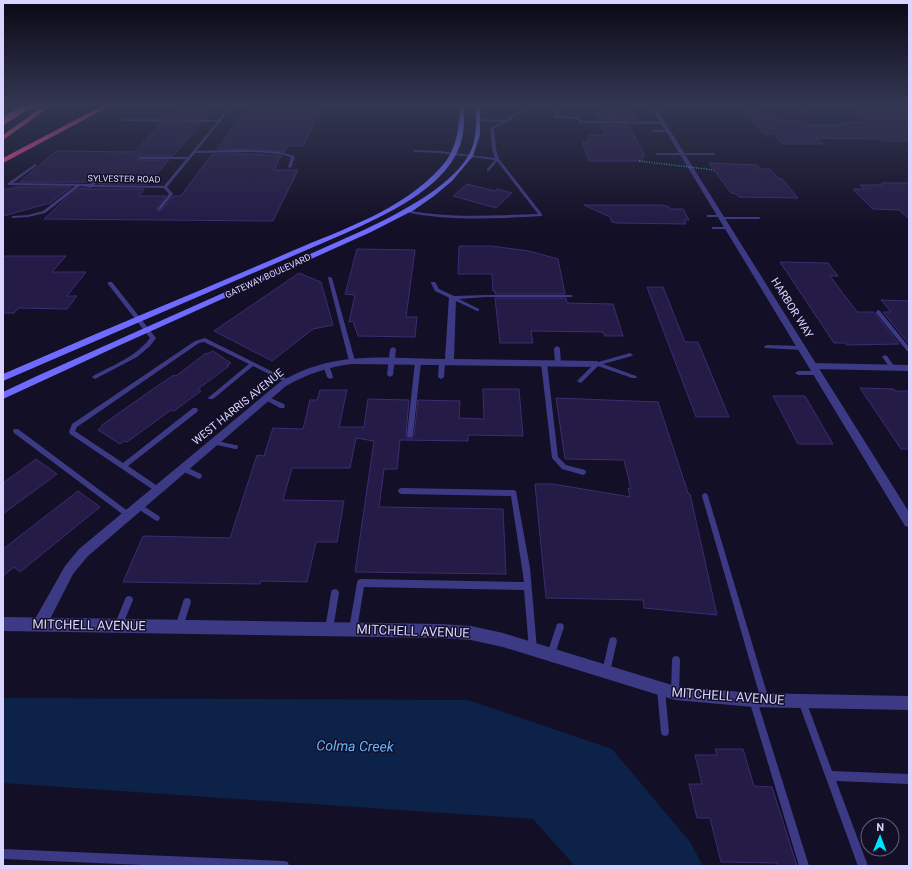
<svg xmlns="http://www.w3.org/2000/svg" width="912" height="869" viewBox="0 0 912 869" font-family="Roboto,sans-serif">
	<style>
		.water { fill: #0c2248 }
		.building { fill: #241b47; stroke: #3b2d73 }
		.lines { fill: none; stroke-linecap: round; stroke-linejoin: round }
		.service { fill: #3d3a85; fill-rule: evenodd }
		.minor { fill: #3d3a85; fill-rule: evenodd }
		.tertiary { fill: #3d3a85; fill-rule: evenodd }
		.secondary { fill: #6f6bff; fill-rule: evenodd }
		.motorway { fill: #ff4fa3; fill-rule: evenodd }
		.rail-casing { stroke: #00e5ff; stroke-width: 2.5 }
		.rail { stroke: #130f26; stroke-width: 1.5; stroke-dasharray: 5; stroke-linecap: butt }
		.path-bridge { stroke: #2fb8b0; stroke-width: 1.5; stroke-dasharray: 1 1.5; stroke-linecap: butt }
		.motorway-bridge { stroke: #ff4fa3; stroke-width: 6 }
		.labels { text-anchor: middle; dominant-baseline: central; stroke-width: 3; stroke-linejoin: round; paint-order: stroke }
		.far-street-label { font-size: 9px; fill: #d9d4ff; stroke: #130f26 }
		.street-label { font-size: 11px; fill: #d9d4ff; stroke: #130f26 }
		.near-street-label { font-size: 13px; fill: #d9d4ff; stroke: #130f26 }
		.near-water-label { font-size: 14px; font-style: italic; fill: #62b6ff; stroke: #130f26 }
	</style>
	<rect width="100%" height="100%" fill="#130f26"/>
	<!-- water -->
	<path class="water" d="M3,698L468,700L612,749L690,842L703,866H575L533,819L3,783Z"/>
	<!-- building -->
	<path class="building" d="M180,105H216L205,118H167Z
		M250,105H323L303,146H287L284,152L262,149H217Z
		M593,105L629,106L637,120H612V117L619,116L617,112L608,113L605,117V120H599Z
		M737,105H755L767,117L782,121H801L804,125H844L840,122H870L855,110H864L860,107H909V141H883L880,139L816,138L823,144H783L773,134H764Z
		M162,123H201L173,156H139L137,157V159L140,160H169L148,184H98L105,176L104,172L89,182H20L56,151L134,152Z
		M601,125H628L645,156H641L643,161H589L582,142H590L587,135H605Z
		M212,154H254L281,156L274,170H298L273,221L44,219L63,201L80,188L89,189H144L139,196H166L156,208L157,210L160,211L173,196H181Z
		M709,163L757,165L760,169H770L779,179H782L798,198L739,197L736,194L731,193Z
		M881,183H909V219L899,210L873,209L853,189H865L860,185H883Z
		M467,184L495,191L497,189L512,193L496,208L453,196Z
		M14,187H71L50,203L3,216V189H11Z
		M584,205H662L669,207L670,209H683L689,220H684L686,224L617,223L612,222L610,217Z
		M459,246H491L529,251L558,259L565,294H495V291H493L492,274H458Z
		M357,249L415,250L406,317H417L415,337L358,336L353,321L349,322L355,295L345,294Z
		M3,256H66L52,272H86L67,296H77L67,309L19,308L14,313H3Z
		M780,262L828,263L838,276H830L857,312H874L899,344L847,345L845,343H834Z
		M299,273L321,282L333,325L313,329L272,361L214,331Z
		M647,287H663L685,342H698L729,417H696Z
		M495,298H566L567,303L613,304L623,336H605L603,332L531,331L533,343H500Z
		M881,300L909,301V344L883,312H891Z
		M213,351L231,363L227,365L229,366L198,389L201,391L174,411L171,410L127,442L124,441L120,444L98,430L102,426V425L153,389L174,375L176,376L206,353L207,354Z
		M860,388L894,389L895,391H909V449H901Z
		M483,389H519L523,436L468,435V441L400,440L397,469H384L379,507L503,509L506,574L355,572L374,441L356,438L350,468H292L283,500L344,501L337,542H316L307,582L261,581L260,584L123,582L143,536L230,538L257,455L264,456L273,428L303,429L310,400H317L320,390H347L339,427H364L368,399L409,400L406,435L408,438H412L414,435L418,400L460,401L459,418L484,419Z
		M773,396H805L833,444H798Z
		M556,398L658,402L688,493L690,494L717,615L644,608L643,600L546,598L535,484H553L630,497L628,488L631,489L624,460L565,459Z
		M36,459L57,474L3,514V483Z
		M78,491L100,507L20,572L14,567L3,576V549Z
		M715,749H743L754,786L772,787L797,866H777V863L721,862L710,818H697L689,784H702L695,755H717Z"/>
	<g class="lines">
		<!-- service -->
		<path class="service" d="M230,105H233L221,120V122H220L196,151C219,151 276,146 295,157L291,168L288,167L291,157C280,153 267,153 254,152C234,152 214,153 195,153L167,187L173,194L160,210L157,209L169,194L164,188L92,187L90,188L88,187L80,186L45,213L28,217L13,218L11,217L13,216L28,215L43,211L75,186L8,185V183L35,164L37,165L36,166L13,183L90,184L103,173H104V175L94,185L164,186L186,159H140L138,158L139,157H188L217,122L123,121L122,119L218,120Z
			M528,105H531L507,122L494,128L496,149L499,159L542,214V216C530,217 518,217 506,218C471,219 438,219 405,212L404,211L406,210C450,219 494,215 538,214L497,161L489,171H487V169L495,160L439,153L415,152L413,151L415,150L439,151L495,158L492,149L490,128L502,122L479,121L478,120L479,119L505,120Z
			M560,105H563L557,110L558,116L579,117L580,118L581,121H608L606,118L609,114L617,113L618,115L611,116L609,118L611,121L664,122L666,123L664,124L580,123L579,122L578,119L556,118L554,110Z
			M800,105H803L809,111L807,112Z
			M641,106H654L655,107L654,108H640Z
			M653,130H669L671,131L669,132H652Z
			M657,153H714L716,154L714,155H656V153Z
			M707,215H722V217H759L761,218L759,219H721V217H707Z
			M712,227H729L731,228L729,229H712Z
			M328,277H330L332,278L355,361L354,362L352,363L349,361L328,278Z
			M108,282H112L156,338L150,346L137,357L95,379L92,377L93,376C113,365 136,357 150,338L108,284Z
			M431,282H435L439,289L454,296L486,295H571L573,296L571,297H486L459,299L479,309V311H477L435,291L431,283Z
			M878,310L880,311L909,347V352L907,351L876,313V312Z
			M205,338L289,380L290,381L289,382H285L253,366L213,399H209L208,398L209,397L249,364L204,342L199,343L77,427L75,431L123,463L193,408H197L198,410L197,412L128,466L159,487L160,489L159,491L157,492L155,491L70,434L69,432L72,424L195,341Z
			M767,345L802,346L805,348L802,350L765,348L764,347L765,346Z
			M557,346L560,348L561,364L558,366L555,364L554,348Z
			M393,347L396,349L393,375L390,377L387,375L390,349Z
			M630,353L633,355L632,356L603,364L636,376L637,377L636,378H632L598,366L582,382L580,383L577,381L595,363Z
			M885,355L887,356L894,366L895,367L894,368H890L883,358L882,357L883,356Z
			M418,360L421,362L413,435L412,437H408L407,435L415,362Z
			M442,360L445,362L444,377L441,379L438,377L439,362Z
			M544,361L547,363L558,457L566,465L585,470L586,472L585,474L583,475L562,469L552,458L541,363Z
			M326,363L329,365L333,377L332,378L330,379L327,377L323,365Z
			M798,371H818L821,373L818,375H798L795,373Z
			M266,396L284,404L285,406L284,408H280L264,399L263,398Z
			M14,429H18L129,512L130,514L129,516L127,517L125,516L14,433L13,431Z
			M211,440H213L235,445H237L238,447L237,449H235L213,444H211L210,442Z
			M182,465L201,474L202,476L201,478L199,479L197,478L180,470L179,468L180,466Z
			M401,488L514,490L516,491L530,568L537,649L536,652L533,653L530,652L529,649L524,590L364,587L357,629L356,632L353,633L350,632L349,629L357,583L358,580L361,579L524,582L522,568L511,496L401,494L399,493L398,491L399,489Z
			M705,493L707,494L708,496L769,700L768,703L765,704L762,703L761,700L702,496L703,494Z
			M137,502L159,516L160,518L159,520L157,521L155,520L135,507L134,505L135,503Z
			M335,589L338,590L339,593L333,629L332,632L329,633L326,632L325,629L331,593L332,590Z
			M129,596L132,597L133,600L121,629L118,630L115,629L114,626L126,597Z
			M187,598L190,599L191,602L183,627L182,630L179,631L176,630L175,627L183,602L184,599Z
			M560,623L563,624L564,627L554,657L551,658L548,657L547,654L557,624Z
			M613,637L616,638L617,641L610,672L609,675L606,676L603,675L602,672L609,641L610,638Z
			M676,656L679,657L680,660L679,693L678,696L675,697L672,696L671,693L672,660L673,657Z
			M661,686L664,687L665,690L669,732L668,735L665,736L662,735L661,732L657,690L658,687Z
			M753,696L756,697L757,700L809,866H799L749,700L750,697Z
			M802,697L805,698L806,701L832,771L909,774V784L836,781L868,866H858L798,701L799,698Z
			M3,849L284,861L288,862L289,866H166L3,859Z"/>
		<!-- minor -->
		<path class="minor" d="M449,296H455L456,298L454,359L597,361L601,364L597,367L352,364C328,367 307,374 286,386L87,557L73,574L45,629L40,631L35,629L33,624L35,619L65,566L79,549L280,382C333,350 386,358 445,359Z
			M813,363L909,365V371L813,369L809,366Z"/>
		<!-- tertiary -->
		<path class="tertiary" d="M650,105H654L909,512V527L905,526Z
			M3,617L440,624L471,626L503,633L675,686L753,693L909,696V710L753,707L675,700L503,647L471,640L440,638L3,631Z"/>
		<!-- secondary -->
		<path class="secondary" d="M460,105H464C464,119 465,134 459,148C442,190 385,215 346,233L3,381V374L38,359C122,322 207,288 292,251C343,229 403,210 441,167C457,150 459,128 460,105Z
			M476,105H480V135L473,156L452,181L434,196L414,210L371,232L118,346L3,399V392L37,376L366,229C399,213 458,184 472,148C477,134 476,119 476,105Z"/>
		<!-- motorway -->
		<path class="motorway" d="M45,105H52L3,140V135Z
			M104,105H112L3,163V158Z"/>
		<!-- rail casing -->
		<g class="rail-casing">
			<path id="rail" d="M3,116L41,105"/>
		</g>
		<!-- rail -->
		<use href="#rail" class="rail"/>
		<!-- path-bridge -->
		<path class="path-bridge" d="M639,161L714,170"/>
		<!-- motorway-bridge -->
		<path class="motorway-bridge" d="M3,122L29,105"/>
	</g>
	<!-- sky -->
	<linearGradient id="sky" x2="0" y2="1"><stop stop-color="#0a0815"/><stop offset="0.46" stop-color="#333752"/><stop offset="1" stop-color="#333752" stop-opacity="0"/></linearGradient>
	<rect width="912" height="227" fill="url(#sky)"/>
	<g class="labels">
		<!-- far-street labels -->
		<g class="far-street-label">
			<text transform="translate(124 179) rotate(1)">SYLVESTER ROAD</text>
			<text transform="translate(268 276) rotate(-25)">GATEWAY BOULEVARD</text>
		</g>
		<!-- street labels -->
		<g class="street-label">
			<text transform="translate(792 308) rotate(58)">HARBOR WAY</text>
			<text transform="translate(238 407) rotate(-39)">WEST HARRIS AVENUE</text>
		</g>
		<!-- near-street labels -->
		<g class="near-street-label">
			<text transform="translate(89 625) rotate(1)">MITCHELL AVENUE</text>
			<text transform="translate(413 631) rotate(2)">MITCHELL AVENUE</text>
			<text transform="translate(728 696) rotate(4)">MITCHELL AVENUE</text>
		</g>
		<!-- near-water labels -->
		<g class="near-water-label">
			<text transform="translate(355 746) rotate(1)">Colma Creek</text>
		</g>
	</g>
	<!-- border -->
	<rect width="912" height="869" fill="none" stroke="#d9d4ff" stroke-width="8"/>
	<!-- north arrow -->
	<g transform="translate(880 837) rotate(1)"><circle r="19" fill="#130f26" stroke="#625e7d"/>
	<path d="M0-3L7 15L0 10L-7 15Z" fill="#00e5ff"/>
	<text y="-6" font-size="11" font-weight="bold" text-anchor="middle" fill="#d9d4ff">N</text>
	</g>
</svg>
